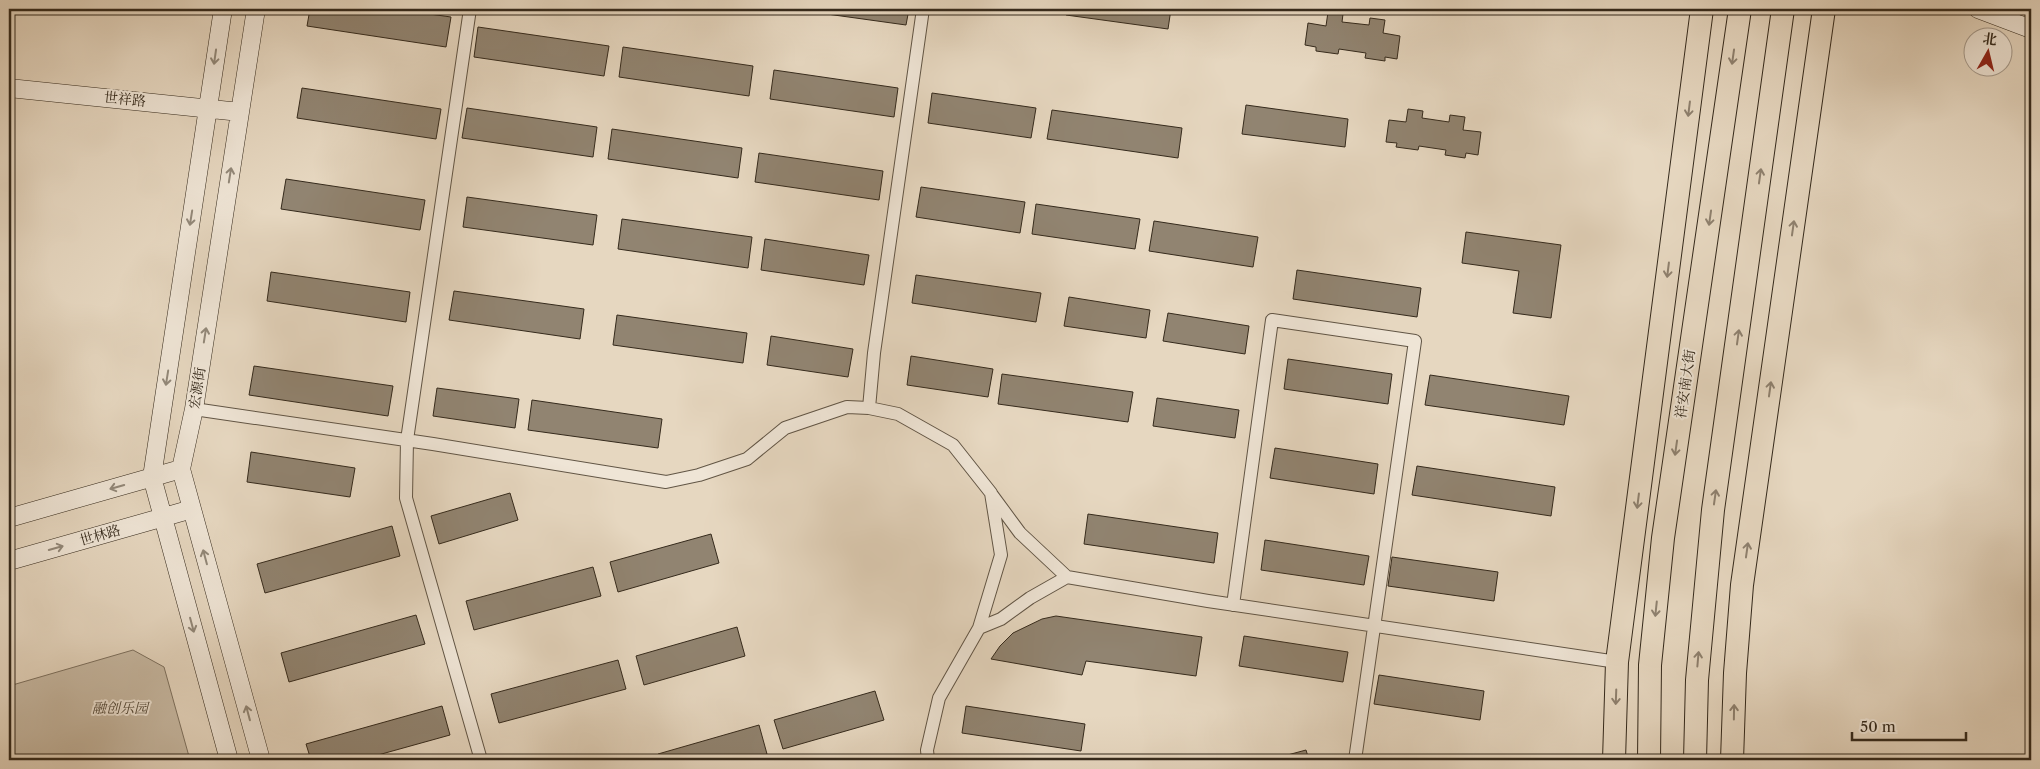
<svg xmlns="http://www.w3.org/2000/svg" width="2040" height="769" viewBox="0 0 2040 769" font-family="'Libre Caslon Text','Noto Serif SC',serif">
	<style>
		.green { fill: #c8baa4; stroke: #7e7260 }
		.building { fill: #918471; stroke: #352a1c }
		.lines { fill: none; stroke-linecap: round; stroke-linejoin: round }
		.street-casing { stroke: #615545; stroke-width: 14 }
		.secondary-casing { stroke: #352a1c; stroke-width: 19 }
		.highway-casing { stroke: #352a1c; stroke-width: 24 }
		.street { stroke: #efe5d6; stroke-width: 12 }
		.secondary { stroke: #efe5d6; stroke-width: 18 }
		.highway { stroke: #e6d7c0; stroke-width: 22 }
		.oneway { stroke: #928879 }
		.oneway2 { stroke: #8e806e }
		.labels { text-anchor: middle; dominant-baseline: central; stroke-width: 4; stroke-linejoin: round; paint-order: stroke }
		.street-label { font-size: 14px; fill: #352a1c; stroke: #efe5d6 }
		.park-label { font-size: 14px; font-style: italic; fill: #524737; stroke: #efe5d6 }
	</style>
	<rect width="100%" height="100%" fill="#e6d7c0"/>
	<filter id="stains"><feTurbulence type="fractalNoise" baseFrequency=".004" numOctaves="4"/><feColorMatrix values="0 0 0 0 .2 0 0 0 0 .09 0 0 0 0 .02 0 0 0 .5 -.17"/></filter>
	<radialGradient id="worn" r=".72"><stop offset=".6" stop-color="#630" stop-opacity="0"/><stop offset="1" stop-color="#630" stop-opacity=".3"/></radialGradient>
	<!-- green -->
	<path class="green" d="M133,650L164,667L190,760H9V686Z"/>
	<!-- building -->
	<path class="building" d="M310,9H394L451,17L446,47L307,26Z
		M791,9H909L906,25Z
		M1067,9H1171L1168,29L1066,15Z
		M1328,12L1343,14L1342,22L1369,25L1370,18L1385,20L1383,33L1400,36L1397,59L1385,57V61L1365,58L1366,53L1339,49L1338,54L1316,51V47L1305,45L1308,23L1326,26Z
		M478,27L609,46L604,76L474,57Z
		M623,47L753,66L749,96L619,77Z
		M774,70L898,88L894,117L770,99Z
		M302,88L441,109L436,139L297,118Z
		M932,93L1036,108L1031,138L928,123Z
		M1246,105L1348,119L1345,147L1242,134Z
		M467,108L597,127L593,157L462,138Z
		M1408,109L1423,111L1422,118L1449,122L1450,115L1465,117L1463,130L1481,132L1478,155L1466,153L1465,158L1445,155L1446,150L1419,146L1418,150L1396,147L1397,143L1386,142L1389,120L1406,122Z
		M1052,110L1182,128L1178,158L1047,139Z
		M612,129L742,148L738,178L608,159Z
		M759,153L883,171L879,200L755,182Z
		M286,179L425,200L420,230L281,209Z
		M921,187L1025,202L1020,233L916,217Z
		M467,197L597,215L593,245L463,227Z
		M1036,204L1140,219L1135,249L1032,234Z
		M622,219L752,237L748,268L618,249Z
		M1154,221L1258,237L1253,267L1149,251Z
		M1466,232L1561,245L1551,318L1513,313L1519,271L1462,263Z
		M765,239L869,255L864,285L761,270Z
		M1297,270L1421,288L1417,317L1293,299Z
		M271,272L410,292L406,322L267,301Z
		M916,275L1041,293L1036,322L912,303Z
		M454,291L584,309L580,339L449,320Z
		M1069,297L1150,310L1146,338L1064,326Z
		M1168,313L1249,326L1245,354L1163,341Z
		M617,315L747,333L743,363L613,345Z
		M771,336L853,349L848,377L767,365Z
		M911,356L993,369L988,397L907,385Z
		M1288,359L1392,374L1388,404L1284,389Z
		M254,366L393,386L388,416L249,395Z
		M1002,374L1133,392L1128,422L998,404Z
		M1430,375L1569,396L1564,425L1425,405Z
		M437,388L519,399L515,428L433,416Z
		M1157,398L1239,410L1235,438L1153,426Z
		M532,400L662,419L658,448L528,430Z
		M1275,448L1378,464L1374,494L1270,478Z
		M251,452L355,468L350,497L247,482Z
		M1417,466L1555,487L1551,516L1412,495Z
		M510,493L518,520L439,544L431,516Z
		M1088,514L1218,533L1214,563L1084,544Z
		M392,526L400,556L265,593L257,564Z
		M711,534L719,563L618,592L610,562Z
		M1265,540L1369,556L1364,585L1261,570Z
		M1392,557L1498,572L1494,601L1388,586Z
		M593,567L601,596L474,630L466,601Z
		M416,615L425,644L289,682L281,653Z
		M1056,616L1202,637L1196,676L1086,661L1082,675L991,659L1000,646L1013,633L1042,619Z
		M737,627L745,656L644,685L636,656Z
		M1244,636L1348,652L1343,682L1239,666Z
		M618,660L626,689L499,723L491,694Z
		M1379,675L1484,691L1480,720L1374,704Z
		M875,691L884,720L783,749L774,720Z
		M442,706L450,735L360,760H311L306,744Z
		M966,706L1085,724L1081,751L962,733Z
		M759,725L767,754L747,760H660L658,754Z
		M1306,750L1309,760H1269Z"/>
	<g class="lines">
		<!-- street casing -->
		<g class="street-casing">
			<path id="street" d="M470,9L407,440L406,498L481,760
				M869,408L874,353L923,9
				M194,409L433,444L666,482L699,475L747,459L785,428L847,407L869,408L898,414L953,445L991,493L1001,555L979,628L939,698L927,750L928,760
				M992,495L1020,533L1067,577L1208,601L1617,662
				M1233,605L1272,320L1415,341L1355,760
				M979,628L1001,619L1030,598L1067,577"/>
		</g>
		<!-- secondary casing -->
		<g class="secondary-casing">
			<path id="secondary" d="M223,9L152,477L229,760
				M256,9L194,409L181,469L261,760
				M1978,9L2031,29
				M9,88L240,112
				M9,518L181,469
				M9,561L192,509"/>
		</g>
		<!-- highway casing -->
		<g class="highway-casing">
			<path id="highway" d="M1614,760L1617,662L1702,9
				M1649,760L1650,665L1663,538L1740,9
				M1695,760L1697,680L1713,510L1783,9
				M1732,760L1735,673L1742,585L1824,9"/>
		</g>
		<!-- street -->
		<use href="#street" class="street"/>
		<!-- secondary -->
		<use href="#secondary" class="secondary"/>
		<!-- highway -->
		<use href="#highway" class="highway"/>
	</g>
	<!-- one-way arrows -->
	<defs><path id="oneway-shaft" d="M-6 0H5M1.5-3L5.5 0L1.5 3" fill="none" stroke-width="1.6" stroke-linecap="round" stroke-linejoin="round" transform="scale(1.25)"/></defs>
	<g class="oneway">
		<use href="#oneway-shaft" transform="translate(215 57) rotate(98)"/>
		<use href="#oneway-shaft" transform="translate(230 175) rotate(-81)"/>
		<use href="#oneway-shaft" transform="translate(191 218) rotate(99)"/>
		<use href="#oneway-shaft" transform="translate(205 335) rotate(-81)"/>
		<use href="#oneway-shaft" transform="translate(167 378) rotate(99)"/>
		<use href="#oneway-shaft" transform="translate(117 487) rotate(164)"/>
		<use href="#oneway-shaft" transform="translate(56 548) rotate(-16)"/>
		<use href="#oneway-shaft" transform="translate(205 557) rotate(-105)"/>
		<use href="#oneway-shaft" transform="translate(192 625) rotate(75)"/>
		<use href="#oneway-shaft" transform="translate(248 713) rotate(-105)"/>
	</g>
	<g class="oneway2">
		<use href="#oneway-shaft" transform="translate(1733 57) rotate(98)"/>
		<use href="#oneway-shaft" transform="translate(1689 109) rotate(97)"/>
		<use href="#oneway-shaft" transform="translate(1760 176) rotate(-82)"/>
		<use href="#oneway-shaft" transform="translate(1710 218) rotate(98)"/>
		<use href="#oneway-shaft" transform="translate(1793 228) rotate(-82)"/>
		<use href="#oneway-shaft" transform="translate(1668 270) rotate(97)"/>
		<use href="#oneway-shaft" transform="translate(1738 337) rotate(-82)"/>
		<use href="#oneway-shaft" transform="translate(1770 389) rotate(-82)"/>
		<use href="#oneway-shaft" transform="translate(1676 448) rotate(98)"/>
		<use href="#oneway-shaft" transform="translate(1715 497) rotate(-82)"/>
		<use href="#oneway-shaft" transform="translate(1638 501) rotate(97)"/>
		<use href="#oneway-shaft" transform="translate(1747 550) rotate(-82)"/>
		<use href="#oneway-shaft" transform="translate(1656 609) rotate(96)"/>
		<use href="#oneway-shaft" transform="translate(1698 659) rotate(-85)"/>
		<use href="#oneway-shaft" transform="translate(1616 697) rotate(92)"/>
		<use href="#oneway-shaft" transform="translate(1734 712) rotate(-89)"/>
	</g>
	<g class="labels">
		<!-- street labels -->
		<g class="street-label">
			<text transform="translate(125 99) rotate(6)">世祥路</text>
			<text transform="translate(1685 384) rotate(-82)">祥安南大街</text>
			<text transform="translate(197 388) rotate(-81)">宏源街</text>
			<text transform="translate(100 535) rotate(-16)">世林路</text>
		</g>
		<!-- park labels -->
		<g class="park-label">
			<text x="120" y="708">融创乐园</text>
		</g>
	</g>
	<!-- margin -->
	<rect width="2040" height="769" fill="none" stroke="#e6d7c0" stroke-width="30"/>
	<rect x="10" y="10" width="2020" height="749" fill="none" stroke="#352a1c" stroke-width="2.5"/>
	<rect x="15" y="15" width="2010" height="739" fill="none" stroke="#352a1c"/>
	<!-- north arrow -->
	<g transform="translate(1988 52) rotate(8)"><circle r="24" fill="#efe5d6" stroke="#a59a8c"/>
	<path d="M0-4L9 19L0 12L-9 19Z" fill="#8f2418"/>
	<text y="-8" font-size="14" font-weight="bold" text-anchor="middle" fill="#352a1c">北</text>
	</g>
	<!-- scale -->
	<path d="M1852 732v8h114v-8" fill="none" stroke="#352a1c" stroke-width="2.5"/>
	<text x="1860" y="732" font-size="15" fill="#352a1c" stroke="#efe5d6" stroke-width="4" paint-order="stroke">50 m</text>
	<rect width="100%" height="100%" filter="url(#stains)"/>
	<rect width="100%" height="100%" fill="url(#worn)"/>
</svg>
